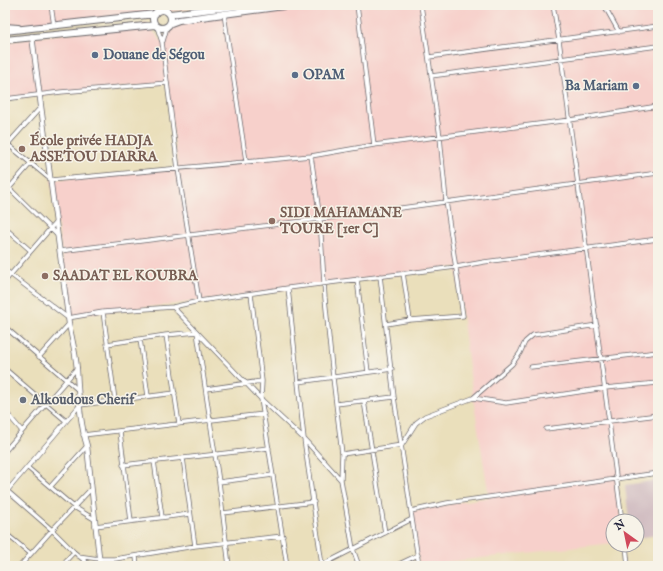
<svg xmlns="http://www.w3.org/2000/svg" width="663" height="571" viewBox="0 0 663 571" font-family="'IM FELL English',serif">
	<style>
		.built { fill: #f7d0cb }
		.industrial { fill: #d2bec2 }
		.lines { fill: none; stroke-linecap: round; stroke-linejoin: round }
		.minor-casing { stroke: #686468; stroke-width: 5 }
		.tertiary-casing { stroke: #686468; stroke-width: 6 }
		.trunk-casing { stroke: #686468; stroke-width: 8 }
		.minor { stroke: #fff; stroke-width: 3.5 }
		.tertiary { stroke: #fff; stroke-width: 4.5 }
		.trunk { stroke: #fff; stroke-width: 6 }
		.service-dot { fill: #5c6f8a; stroke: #f7f3e8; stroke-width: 1.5 }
		.education-dot { fill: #8d6e63; stroke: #f7f3e8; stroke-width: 1.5 }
		.worship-dot { fill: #6b7280; stroke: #f7f3e8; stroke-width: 1.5 }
		.labels { text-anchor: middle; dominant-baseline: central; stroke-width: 3; stroke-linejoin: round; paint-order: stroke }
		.service-label { font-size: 14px; font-weight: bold; fill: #4e5e75; stroke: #f7f3e8; text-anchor: start }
		.education-label { font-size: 14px; font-weight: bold; fill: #785e54; stroke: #f7f3e8; text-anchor: start }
		.worship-label { font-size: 14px; font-weight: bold; fill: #5b616d; stroke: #f7f3e8; text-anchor: start }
	</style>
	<rect width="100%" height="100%" fill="#f7f3e8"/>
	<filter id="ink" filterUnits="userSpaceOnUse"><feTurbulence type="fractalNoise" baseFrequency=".025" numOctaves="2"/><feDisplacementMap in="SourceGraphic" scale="8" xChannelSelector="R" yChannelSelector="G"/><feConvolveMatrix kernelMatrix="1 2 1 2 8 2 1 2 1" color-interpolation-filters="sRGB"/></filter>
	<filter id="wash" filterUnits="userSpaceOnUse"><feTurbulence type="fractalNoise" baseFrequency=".012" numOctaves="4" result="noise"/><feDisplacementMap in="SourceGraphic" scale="16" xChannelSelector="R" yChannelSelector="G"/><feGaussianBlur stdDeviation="0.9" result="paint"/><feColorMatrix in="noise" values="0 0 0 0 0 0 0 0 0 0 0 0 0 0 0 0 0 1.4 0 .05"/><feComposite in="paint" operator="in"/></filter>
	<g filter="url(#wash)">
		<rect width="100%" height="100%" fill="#eadfbb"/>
		<!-- built -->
		<path class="built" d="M5,5H216L155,14L5,27Z
			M286,5H658V473L617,479L622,521H613V543L419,565L411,511L489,497L473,398L456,267L199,301L71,316L51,180L178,169L167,83L5,99V43L31,38L147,24L161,41L177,20Z"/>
		<!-- industrial -->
		<path class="industrial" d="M658,480V535L637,538V521H629L625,485Z"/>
	</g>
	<g filter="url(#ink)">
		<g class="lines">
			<!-- minor casing -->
			<g class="minor-casing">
				<path id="minor" d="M51,5L54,26
					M165,5L168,12
					M357,5L374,145
					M553,5L559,40L622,521
					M604,5L619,32
					M157,12V5
					M224,14L246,161
					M157,27L162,42L178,169L199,301
					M163,41L167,27
					M429,57L658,26
					M431,76L658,46
					M5,99L61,92L167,83
					M5,142L51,180L311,156L374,145L570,120L658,106
					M5,147L41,107
					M311,156L320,219L325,298L333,378L342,454L341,480L353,549L359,566
					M9,188L58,236
					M5,193L30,164
					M5,228L31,251
					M60,251L320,219L658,173
					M5,270L68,318L103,312L173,307L199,301L288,288L456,267L484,262L658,239
					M403,273L410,320
					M380,276L394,397L419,566
					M357,279L368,372
					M5,281L56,222
					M288,288L304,439L322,565
					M251,294L262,381L261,399L287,566
					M173,307L261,399L304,439L341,480
					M103,312L115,400
					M386,324L410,320L463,316L446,201L440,137L421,5
					M5,327L77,389
					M166,335L179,424
					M140,339L148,396
					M107,344L166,335L197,332L219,482L229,566
					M39,357L69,324
					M531,367L658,352
					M5,369L66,421
					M298,382L392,369
					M206,389L262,381
					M473,398L506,403L605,388L658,383
					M364,401L385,533
					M336,404L394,397
					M5,411L22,431
					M546,429L658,415
					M120,432L131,521
					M83,435L264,414
					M5,451L77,368
					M342,454L402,445L416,423L425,416L473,398L512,364L520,353L525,342L533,335L597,325
					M183,458L195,546
					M154,461L162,517
					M123,465L269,448
					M28,468L74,507L94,519
					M219,482L273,475
					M51,486L87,446
					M5,489L52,530L74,552L91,566
					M7,491L80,405L175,393
					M411,511L447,503L658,473
					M223,513L314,502
					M95,526L190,514
					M5,533L31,554
					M626,545L628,566
					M78,556L99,559H115L195,546L283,536
					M136,556L137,566
					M322,565L412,519
					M20,566L52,530L91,489
					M61,566L74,552
					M395,566L418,555"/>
			</g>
			<!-- tertiary casing -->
			<g class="tertiary-casing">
				<path id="tertiary" d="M32,36L69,324C72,339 76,354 77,370C78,393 80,424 87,446L100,566"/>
			</g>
			<!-- trunk casing -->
			<g class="trunk-casing">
				<path id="trunk" d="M153 19a9 9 0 1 1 18 0a9 9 0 1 1-18 0Z
					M170,14L245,5
					M171,23L179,20L291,5
					M5,27L18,28
					M5,31L155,14
					M5,40L155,25"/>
			</g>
			<!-- minor -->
			<use href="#minor" class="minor"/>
			<!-- tertiary -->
			<use href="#tertiary" class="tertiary"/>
			<!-- trunk -->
			<use href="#trunk" class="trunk"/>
		</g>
	</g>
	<!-- markers -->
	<g class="service-dot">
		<circle cx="95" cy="55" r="4"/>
		<circle cx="295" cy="75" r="4"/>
		<circle cx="636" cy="86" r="4"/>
	</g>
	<g class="education-dot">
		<circle cx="22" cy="149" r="4"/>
		<circle cx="272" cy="221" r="4"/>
		<circle cx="45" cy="276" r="4"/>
	</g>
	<circle class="worship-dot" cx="23" cy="400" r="4"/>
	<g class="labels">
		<!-- service labels -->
		<g class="service-label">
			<text x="103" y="55">Douane de Ségou</text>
			<text x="303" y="75">OPAM</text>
			<text x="628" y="86" text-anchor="end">Ba Mariam</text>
		</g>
		<!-- education labels -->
		<g class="education-label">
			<text x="30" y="141">École privée HADJA<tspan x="30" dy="16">ASSETOU DIARRA</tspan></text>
			<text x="280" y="213">SIDI MAHAMANE<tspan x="280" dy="16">TOURE [1er C]</tspan></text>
			<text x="53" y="276">SAADAT EL KOUBRA</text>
		</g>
		<!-- worship labels -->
		<g class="worship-label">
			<text x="31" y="400">Alkoudous Cherif</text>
		</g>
	</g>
	<!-- margin -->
	<rect width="663" height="571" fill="none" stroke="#f7f3e8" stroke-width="20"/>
	<!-- north arrow -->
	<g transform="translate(625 533) rotate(327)"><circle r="19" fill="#f7f3e8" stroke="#a29fa3"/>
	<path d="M0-3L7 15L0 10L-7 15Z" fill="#d1495b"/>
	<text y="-6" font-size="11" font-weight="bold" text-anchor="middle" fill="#22223b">N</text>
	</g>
</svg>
